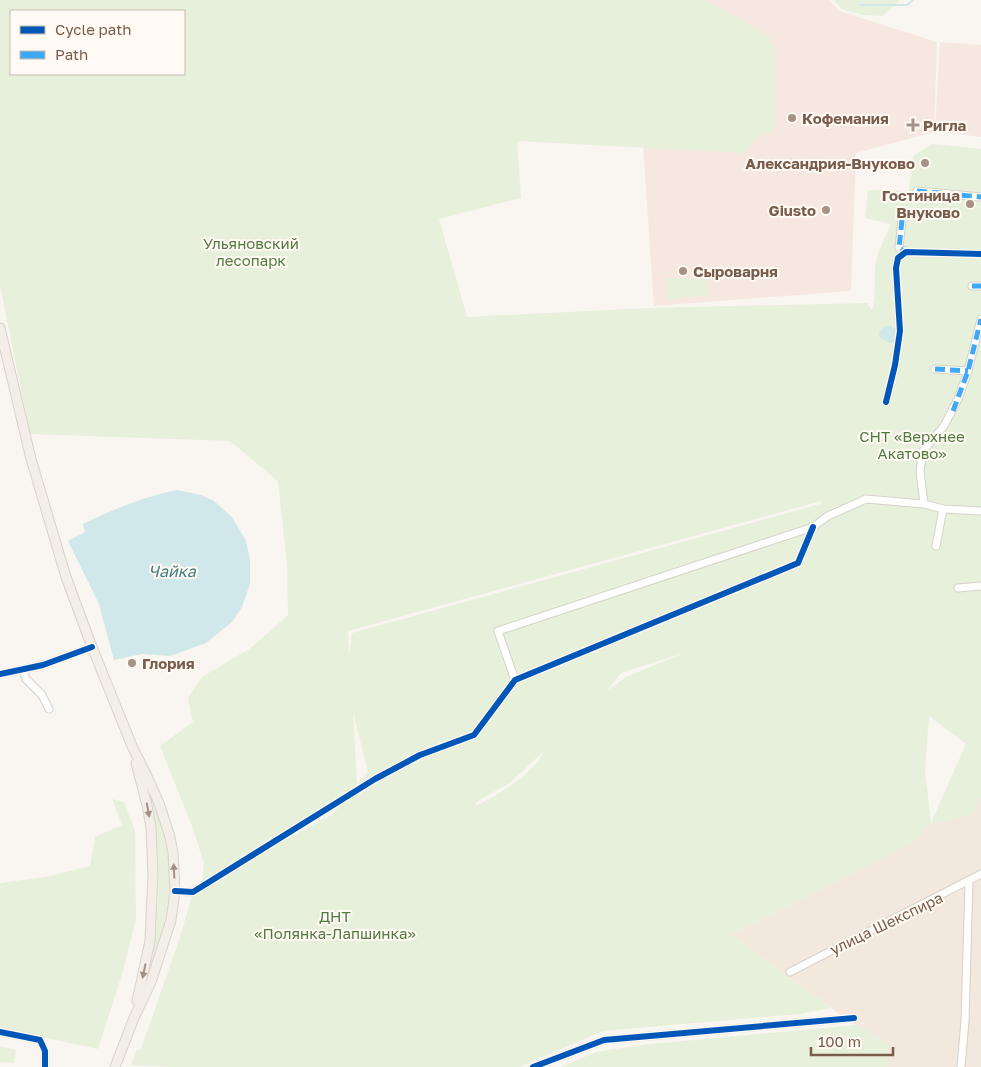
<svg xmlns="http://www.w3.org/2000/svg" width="981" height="1067" viewBox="0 0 981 1067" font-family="'Golos Text',sans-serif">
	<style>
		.residential { fill: #f2e8de }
		.commercial { fill: #f6e8e1 }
		.green { fill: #e7f0db; fill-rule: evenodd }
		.water { fill: #d0e8ea }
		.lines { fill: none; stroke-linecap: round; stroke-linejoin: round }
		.stream { stroke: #d0e8ea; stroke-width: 2 }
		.minor-casing { stroke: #d7d1cb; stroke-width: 9 }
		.major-casing { stroke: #dad1cc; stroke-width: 11 }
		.minor { stroke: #fefefd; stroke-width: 7 }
		.major { stroke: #f3eee8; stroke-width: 9 }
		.quiet { stroke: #3fa9f5; stroke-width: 5; stroke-dasharray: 10 5; stroke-linecap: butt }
		.cycleway-casing { stroke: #fffaf3; stroke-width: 9 }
		.cycleway { stroke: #0057b8; stroke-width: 6 }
		.oneway { fill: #a48f83 }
		.poi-dot { fill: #a69286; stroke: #fffaf3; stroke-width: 2 }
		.labels { text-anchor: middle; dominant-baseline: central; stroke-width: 4; stroke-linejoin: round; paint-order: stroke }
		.poi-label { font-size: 15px; font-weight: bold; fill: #7a5c4d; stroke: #fffaf3; text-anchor: start }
		.park-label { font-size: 15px; fill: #537a41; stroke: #fffaf3 }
		.street-label { font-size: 15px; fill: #7a5c4d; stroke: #fffaf3 }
		.water-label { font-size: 16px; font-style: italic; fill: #437c86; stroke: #fffaf3 }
	</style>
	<rect width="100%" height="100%" fill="#f9f5f0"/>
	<!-- residential -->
	<path class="residential" d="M981,797V1067H888V1044L845,1018L732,935L918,839L925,826L972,814Z"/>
	<!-- commercial -->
	<path class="commercial" d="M689,0H828L842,12L937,42L934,132L856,153L851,291L654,306L640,100Z
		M940,42L981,45V137L935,131Z"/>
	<!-- green -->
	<path class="green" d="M0,0H705L768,35L774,48L773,131L755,139L745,153L517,141L521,198L439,219L467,317L649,308L867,303L872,310C876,296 874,281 875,266C877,251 885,238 891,224L865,218L868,190L909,191L913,156L933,144L981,149V797L972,814L925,826L918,839L732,935L831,1008L800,1014L603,1031L519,1067H171L131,1065L137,1050L141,1049L180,937L195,886L202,882L204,863L192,826L160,746L193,722L188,698L202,677L251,648L288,615L287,565L278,481L230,441L30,434L0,285ZM11,11H184V74H11ZM821,501L820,504L352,633L349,656L348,631ZM686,652L626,677L607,691L621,673ZM353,712L368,772L358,784H357ZM929,716L966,744L931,823L925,770ZM543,752C535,772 496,798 474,806L478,801L511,782ZM352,791L332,815L261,852Z
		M834,0H900L883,16L863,15L842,9Z
		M667,278L707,279L708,295L666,300Z
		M149,789C154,805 160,821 165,837C177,884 165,930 149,974C161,912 162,851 149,789Z
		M112,799L124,802L135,831L136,919L123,971L98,1049L0,1028V883L46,877L90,866L95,837L122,825Z
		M857,1025L888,1044V1067H561L596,1052L641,1045Z
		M0,1046L16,1050L14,1063L0,1062Z"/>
	<!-- water -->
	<path class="water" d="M886,326H891L897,330V341L890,343L880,338C878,332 880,329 886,326Z
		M177,490L201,495L214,501L232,517L246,541L250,560V584L242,607L232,622L206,643L170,656L142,654L114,660L99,604L68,541L85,532L83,524C114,509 143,497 177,490Z"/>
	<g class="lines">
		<!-- stream -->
		<path class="stream" d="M861,5H907L913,0"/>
		<!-- minor casing -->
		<g class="minor-casing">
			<path id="minor" d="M917,191L981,197
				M902,220L899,248L906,252
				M972,286H981
				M935,369L968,371
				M886,402L895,365L900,331L896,268L898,258L906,252L981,254
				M924,504L920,471L923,451L944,426L958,399L968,371L981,319
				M936,546L943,509
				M958,588L981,586
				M23,670L26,679L42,695L49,709
				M0,674L43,665L92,647
				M515,680L498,631L813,527L828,516L866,499L924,504L943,509L981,511
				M175,891L193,892L375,779L420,755L474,735L515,680L798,563L813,527
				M790,972L981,874
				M0,1032L40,1040L45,1051V1067
				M533,1067L604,1040L854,1018
				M961,1067L965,1021L969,881"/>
		</g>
		<!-- major casing -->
		<g class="major-casing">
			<path id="major" d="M0,328L31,459L66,577L92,647L132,746L146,774L159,803L170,837L173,853L175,891L171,920L151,982L134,1018L115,1067
				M136,763L147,805L151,827L153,873L150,941L137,1001"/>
		</g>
		<!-- minor -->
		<use href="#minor" class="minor"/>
		<!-- major -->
		<use href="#major" class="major"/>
		<!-- quiet -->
		<path class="quiet" d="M917,191L981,197
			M902,220L899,248L906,252
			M972,286H981
			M935,369L968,371
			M953,411L968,371L981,319"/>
		<!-- cycleway casing -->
		<g class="cycleway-casing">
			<path id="cycleway" d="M886,402L895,365L900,331L896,268L898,258L906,252L981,254
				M0,674L43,665L92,647
				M175,891L193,892L375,779L420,755L474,735L515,680L798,563L813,527
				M0,1032L40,1040L45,1051V1067
				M533,1067L604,1040L854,1018"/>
		</g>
		<!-- cycleway -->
		<use href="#cycleway" class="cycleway"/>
	</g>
	<!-- one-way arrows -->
	<defs><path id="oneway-solid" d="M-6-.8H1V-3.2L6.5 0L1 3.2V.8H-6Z" transform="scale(1.25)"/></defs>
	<g class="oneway">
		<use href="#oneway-solid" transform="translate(148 810) rotate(80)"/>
		<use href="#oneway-solid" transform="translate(174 871) rotate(-93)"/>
		<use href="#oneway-solid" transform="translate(144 971) rotate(102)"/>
	</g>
	<!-- markers -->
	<g class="poi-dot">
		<circle cx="792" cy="118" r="5"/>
		<path d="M910.5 117.5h5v5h5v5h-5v5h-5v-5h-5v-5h5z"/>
		<circle cx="925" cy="163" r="5"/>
		<circle cx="970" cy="204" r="5"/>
		<circle cx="826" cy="210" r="5"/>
		<circle cx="683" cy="271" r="5"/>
		<circle cx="132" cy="663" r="5"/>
	</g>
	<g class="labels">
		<!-- poi labels -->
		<g class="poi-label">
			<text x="802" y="118">Кофемания</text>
			<text x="923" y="125">Ригла</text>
			<text x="915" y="163" text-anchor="end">Александрия-Внуково</text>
			<text x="960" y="195" text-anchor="end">Гостиница<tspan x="960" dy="17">Внуково</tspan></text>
			<text x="816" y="210" text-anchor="end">Giusto</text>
			<text x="693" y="271">Сыроварня</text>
			<text x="142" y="663">Глория</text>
		</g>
		<!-- park labels -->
		<g class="park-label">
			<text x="251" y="243">Ульяновский<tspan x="251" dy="17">лесопарк</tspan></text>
			<text x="912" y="436">СНТ «Верхнее<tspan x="912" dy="17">Акатово»</tspan></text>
			<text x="335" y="916">ДНТ<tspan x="335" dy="17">«Полянка-Лапшинка»</tspan></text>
		</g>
		<!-- street labels -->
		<g class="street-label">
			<text transform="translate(886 923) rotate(-26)">улица Шекспира</text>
		</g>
		<!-- water labels -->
		<g class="water-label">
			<text x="172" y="571">Чайка</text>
		</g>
	</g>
	<!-- legend -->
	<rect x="10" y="10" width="175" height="65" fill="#fffaf3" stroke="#cabbb1"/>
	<rect x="20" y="26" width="25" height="8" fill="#0057b8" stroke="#cabbb1"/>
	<text x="55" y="35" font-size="15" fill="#7a5c4d">Cycle path</text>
	<rect x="20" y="51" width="25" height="8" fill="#3fa9f5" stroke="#cabbb1"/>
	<text x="55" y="60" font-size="15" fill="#7a5c4d">Path</text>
	<!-- scale -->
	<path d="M811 1047v8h82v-8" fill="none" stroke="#7a5c4d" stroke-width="2.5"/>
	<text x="818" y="1047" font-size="15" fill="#7a5c4d" stroke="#fffaf3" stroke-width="4" paint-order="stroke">100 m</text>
</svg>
